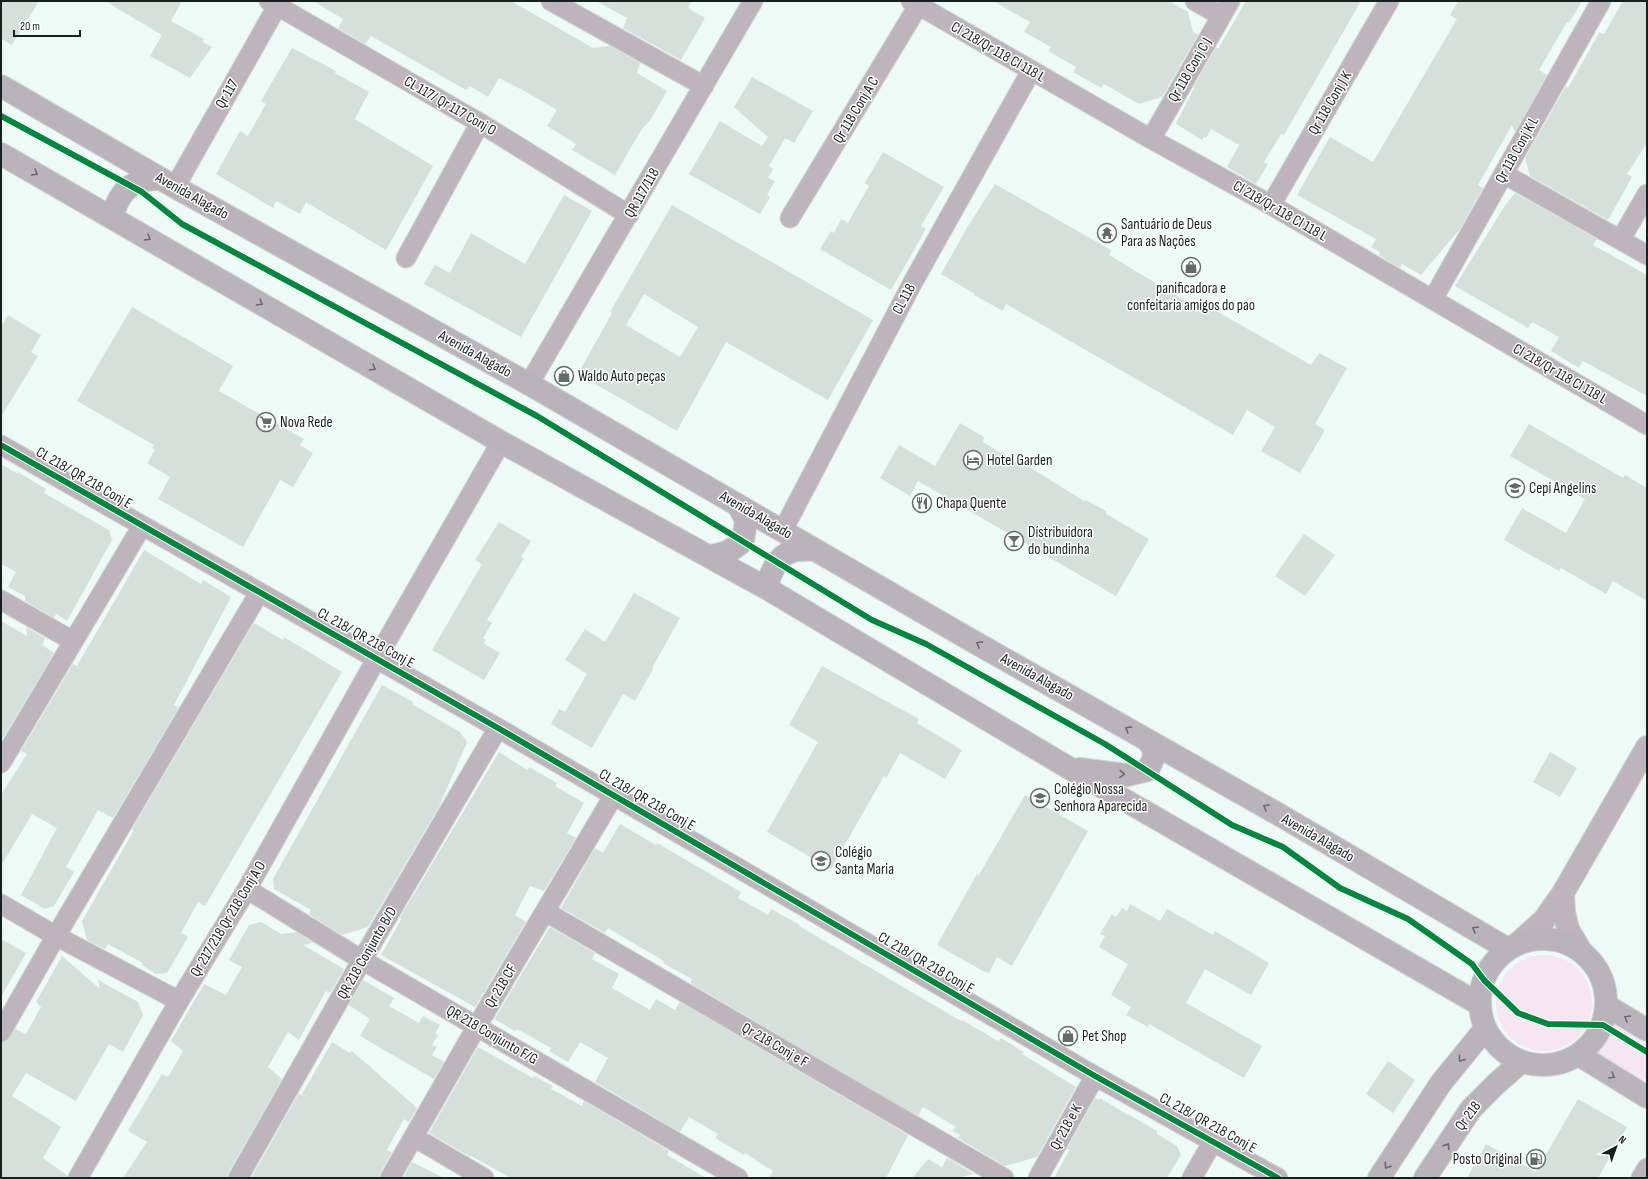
<svg xmlns="http://www.w3.org/2000/svg" width="1648" height="1179" viewBox="0 0 1648 1179" font-family="'Sofia Sans Condensed',sans-serif">
	<style>
		.green { fill: #f5e6f2 }
		.building { fill: #d5e0db; fill-rule: evenodd }
		.lines { fill: none; stroke-linecap: round; stroke-linejoin: round }
		.minor-casing { stroke: #cbd6d1; stroke-width: 21 }
		.tertiary-casing { stroke: #cbd6d1; stroke-width: 24 }
		.secondary-casing { stroke: #cbd6d1; stroke-width: 24 }
		.minor { stroke: #bdb5bb; stroke-width: 19 }
		.tertiary { stroke: #bdb5bb; stroke-width: 22 }
		.secondary { stroke: #bab4ba; stroke-width: 22 }
		.cycleway-casing { stroke: #fff; stroke-width: 8 }
		.cycleway { stroke: #00873e; stroke-width: 6 }
		.oneway { stroke: #686a6b }
		.labels { text-anchor: middle; dominant-baseline: central; stroke-width: 3; stroke-linejoin: round; paint-order: stroke }
		.street-label { font-size: 15px; fill: #16201c; stroke: #fff }
		.poi-label { font-size: 15px; fill: #16201c; stroke: #fff; text-anchor: start }
	</style>
	<rect width="100%" height="100%" fill="#edfaf5"/>
	<!-- green -->
	<path class="green" d="M1496 1003a48 48 0 1 1 96 0a48 48 0 1 1-96 0Z
		M1608,1020L1647,1044V1082L1591,1049L1602,1035Z"/>
	<!-- building -->
	<path class="building" d="M1,1H39L12,45L1,39Z
		M105,1H182L171,21L204,39L203,42L212,47L190,78L150,56L162,35Z
		M313,1H511L593,48L610,46L640,63L637,73L667,91L651,119L642,129L630,149L615,175L572,150L576,144L547,126L557,110L528,93L499,78L488,97L470,86L466,90L371,36L365,44L338,28L343,19Z
		M596,1H692L688,8L705,18L681,60L623,28L627,18Z
		M993,1H1169L1188,12L1193,32L1198,35L1162,97L1139,104L1104,84L1101,88L1073,72L1076,67L1048,51L1051,47L1024,32L1030,22Z
		M1246,1H1361L1284,135L1281,134L1264,162L1268,164L1256,184L1227,167L1239,145L1211,129L1206,138L1204,137L1202,140L1176,124L1194,88H1193L1216,47L1218,49Z
		M1458,1H1582L1569,23L1567,22L1539,70L1547,75L1515,132L1512,125L1478,185L1483,188L1460,229L1421,275L1402,264L1400,268L1379,255L1380,252L1371,247L1376,239L1297,195L1330,137L1373,162L1457,19L1450,15Z
		M1623,1H1647V143L1627,174L1632,177L1608,220L1530,176L1525,158L1566,86L1568,88L1599,33L1604,34Z
		M292,48L336,71L335,73L369,92L355,119L433,166L386,250L306,202L300,214L276,201L273,208L216,174L240,131L248,136L266,104L261,101Z
		M752,77L813,111L794,143L785,138L769,166L773,169L768,178L775,181L767,195L770,197L760,214L689,174L720,121L762,146L768,137L734,107Z
		M883,152L944,187L921,226L926,229L891,290L820,249L831,231L834,233L841,219L848,223L869,186L865,183Z
		M995,184L1111,250L1109,255L1194,306L1197,300L1311,365L1319,353L1347,368L1315,424L1325,430L1300,473L1261,451L1275,427L1247,410L1233,435L1006,304L1003,311L974,295L975,294L941,274L968,226Z
		M1515,193L1597,239L1593,245L1647,275V396L1583,361L1579,368L1551,351L1559,337L1532,322L1528,328L1455,286L1506,204Z
		M564,195L592,211L521,337L424,284L435,265L450,273L471,233L525,264Z
		M672,205L873,320L828,400L726,342L677,431L578,374L612,313L610,312ZM644,294L698,327L680,357L626,325Z
		M132,307L233,366L219,391L304,439L300,445L313,453L293,487L280,480L243,547L158,499L170,477L147,463L155,450L152,448L154,445L77,401Z
		M8,315L41,335L31,352L38,356L1,417V327Z
		M960,423L984,437L983,442L1024,467L1026,465L1084,501L1086,500L1106,511V514L1149,539L1116,596L918,481L910,496L880,478L899,445L935,466Z
		M1529,424L1623,478L1625,475L1647,488V601L1613,581L1606,594L1561,568L1559,571L1504,540L1522,508L1566,533L1585,499L1510,456Z
		M1,464L18,474V472L46,489L44,493L109,530L112,540L67,621L56,614L54,618L25,601V596L8,587L16,572L1,564Z
		M499,522L531,541L521,557L524,558L487,620L492,623L483,638L486,640L484,644L500,653L484,680L432,650L482,564L475,560Z
		M1304,534L1335,555L1305,596L1275,576Z
		M144,550L201,584L203,580L231,597L174,705L179,707L113,818L98,810L66,867L74,872L54,906L45,909L21,895L57,828L32,814L1,866V795L27,754L21,751L73,664L77,666Z
		M634,593L680,618L652,668L653,669L635,701L623,694L592,748L551,724L559,709L565,712L587,674L565,660L585,629L605,642Z
		M1,621L27,636L26,627L45,638L42,645L54,653L3,738L1,737Z
		M254,623L283,640L284,637L342,672L205,906L198,902L181,933L188,937L167,973L156,974L142,965L143,963L108,944L105,949L87,940L82,921L134,830L132,829Z
		M822,666L919,719L917,723L962,750L945,779L900,753L886,778L884,776L831,869L767,832L818,742L789,725Z
		M382,685L413,702L412,704L460,732L467,742L439,807L368,927L342,935L309,914L311,910L274,889L273,879Z
		M499,752L527,770L529,767L557,783L555,786L584,803L567,833L576,838L544,891L530,886L515,915L526,922L475,1007L381,955L402,918L399,919Z
		M1550,752L1577,768L1560,797L1533,782Z
		M1025,795L1088,831L1012,966L997,957L989,973L983,971L937,945L977,874L979,875Z
		M620,824L656,845L657,843L741,892L738,898L768,915L771,909L800,925L799,926L961,1021L962,1020L998,1041L1001,1038L1024,1052L1022,1054L1076,1087L1037,1157L1005,1166L958,1138L960,1135L952,1131L956,1127L923,1107L918,1116L690,983L692,979L663,963L664,961L608,928L605,933L561,908L595,848L603,853Z
		M1130,904L1160,921L1167,909L1213,935L1215,931L1269,963L1251,995L1205,969L1186,1003L1262,1046L1244,1078L1149,1024L1148,1027L1126,1015L1131,1007L1111,995L1128,964L1099,947L1105,936L1100,934L1112,914L1116,917L1122,908L1127,911Z
		M261,922L281,934L296,932L313,943L303,945L344,969L330,993L326,991L299,1040L288,1032L268,1067L282,1079L228,1173L227,1178H123L147,1142L128,1131L162,1074L168,1077L183,1051L171,1041L204,984L226,995L242,967L229,960L249,925Z
		M550,927L595,953L592,959L619,974L612,988L650,1010L656,999L675,1010L680,1002L908,1135L886,1178H769L773,1171L745,1153L744,1155L715,1138L718,1134L689,1117L680,1132L595,1082L608,1058L580,1042L568,1062L549,1051L551,1048L517,1029L515,1031L496,1020L495,1018Z
		M1,939L26,953L1,997Z
		M62,956L100,989L98,980L138,1002L143,1015L123,1052L109,1044L76,1101L26,1073L12,1096L61,1127L43,1158L68,1176L67,1178H1V1043L7,1041L15,1029L26,1034L41,1007L36,1002Z
		M363,980L394,998L389,1006L419,1023L423,1016L440,1025L435,1034L438,1035L432,1045L437,1047L432,1055L444,1062L434,1079L360,1036L370,1019L349,1005Z
		M332,1042L350,1053L352,1051L417,1108L409,1122L404,1119L387,1150L392,1152L380,1173L379,1178H251L299,1093L301,1096Z
		M478,1047L533,1078L534,1076L553,1086L551,1089L582,1106L584,1101L669,1151L667,1155L706,1178H511L471,1156V1157L429,1133Z
		M1388,1061L1415,1080L1393,1113L1366,1094Z
		M1095,1098L1099,1100L1100,1098L1128,1115V1114L1157,1131V1134L1177,1146L1181,1155L1167,1178H1054L1070,1149L1066,1150Z
		M1578,1099L1627,1127L1598,1178H1467L1486,1144L1536,1172Z
		M947,1158L974,1174L960,1177L961,1178H912L928,1159L942,1167Z
		M412,1162L444,1178H403Z"/>
	<g class="lines">
		<!-- minor casing -->
		<g class="minor-casing">
			<path id="minor" d="M269,1L480,123L629,215
				M551,1L704,86
				M911,1L1151,139L1271,205L1647,425
				M1195,1L1221,16
				M1151,139L1230,1
				M1504,174L1647,255
				M175,187L280,1
				M1271,205L1389,1
				M790,218L921,1
				M1621,239L1647,194
				M406,258L480,123
				M1433,299L1601,1
				M529,384L753,1
				M1,445L498,728L1095,1076L1278,1178
				M783,530L913,282L1031,71
				M1,600L73,641
				M1,763L142,526
				M247,889L362,960L738,1178
				M1,904L56,936L179,1001
				M546,912L1004,1178
				M1,1032L56,936L259,593
				M414,1137L484,1178
				M78,1178L179,1001L247,889L377,658L501,442
				M238,1178L362,960L498,728
				M390,1178L477,1026L614,795
				M1038,1178L1095,1076
				M1192,1178L1213,1141
				M1641,1178L1647,1168"/>
		</g>
		<!-- tertiary casing -->
		<g class="tertiary-casing">
			<path id="tertiary" d="M1563,893L1564,912L1568,929L1581,951
				M1516,945L1544,920L1563,893L1647,747"/>
		</g>
		<!-- secondary casing -->
		<g class="secondary-casing">
			<path id="secondary" d="M1,86L175,187L529,384L969,639L1278,814L1508,949
				M1,154L501,442L766,588L1069,768L1479,1004
				M112,217C120,189 132,179 161,179
				M709,556C724,554 732,551 743,541L746,520L738,505
				M766,588C771,573 776,556 793,551C800,549 808,550 815,550
				M1079,769L1127,775L1148,770C1154,759 1157,752 1148,741
				M1480 1002a63 63 0 1 1 126 0a63 63 0 1 1-126 0Z
				M1607,1006L1647,1030
				M1579,1055L1647,1097
				M1379,1178L1441,1083L1485,1029
				M1425,1178L1471,1109L1496,1084L1521,1062"/>
		</g>
		<!-- minor -->
		<use href="#minor" class="minor"/>
		<!-- tertiary -->
		<use href="#tertiary" class="tertiary"/>
		<!-- secondary -->
		<use href="#secondary" class="secondary"/>
		<!-- cycleway casing -->
		<g class="cycleway-casing">
			<path id="cycleway" d="M1,116L142,192L182,224L537,416L872,620L926,644L1105,744L1232,825L1283,847L1340,888L1408,919L1472,964L1484,980L1518,1013L1548,1024L1603,1025L1647,1052
				M1,445L498,728L1095,1076L1278,1178"/>
		</g>
		<!-- cycleway -->
		<use href="#cycleway" class="cycleway"/>
	</g>
	<!-- one-way arrows -->
	<defs><path id="oneway-chevron" d="M-2-3.5L2.5 0L-2 3.5" fill="none" stroke-width="1.6" stroke-linecap="round" stroke-linejoin="round"/></defs>
	<g class="oneway">
		<use href="#oneway-chevron" transform="translate(35 173) rotate(30)"/>
		<use href="#oneway-chevron" transform="translate(148 238) rotate(30)"/>
		<use href="#oneway-chevron" transform="translate(260 303) rotate(30)"/>
		<use href="#oneway-chevron" transform="translate(373 368) rotate(30)"/>
		<use href="#oneway-chevron" transform="translate(979 644) rotate(-151)"/>
		<use href="#oneway-chevron" transform="translate(1128 729) rotate(-149)"/>
		<use href="#oneway-chevron" transform="translate(1122 774) rotate(3)"/>
		<use href="#oneway-chevron" transform="translate(1266 807) rotate(-150)"/>
		<use href="#oneway-chevron" transform="translate(1475 929) rotate(-150)"/>
		<use href="#oneway-chevron" transform="translate(1627 1018) rotate(-149)"/>
		<use href="#oneway-chevron" transform="translate(1461 1059) rotate(129)"/>
		<use href="#oneway-chevron" transform="translate(1612 1076) rotate(31)"/>
		<use href="#oneway-chevron" transform="translate(1447 1146) rotate(-56)"/>
		<use href="#oneway-chevron" transform="translate(1387 1166) rotate(124)"/>
	</g>
	<!-- icons -->
	<defs>
		<g id="temple-ring" transform="scale(1)"><circle r="9.5" fill="#fff" stroke="#616c68" stroke-width="1.5"/><path d="M0-6L5-2H3V0L6.5 2.5H4V6H1.5V3h-3V6H-4V2.5H-6.5L-3 0V-2H-5Z" fill="#616c68"/></g>
		<g id="shop-ring" transform="scale(1)"><circle r="9.5" fill="#fff" stroke="#616c68" stroke-width="1.5"/><path d="M-5-2.5h2.3a2.7 3.5 0 0 1 5.4 0H5L5.5 6h-11ZM-1.5-2.5h3a1.5 2.3 0 0 0-3 0Z" fill="#616c68"/></g>
		<g id="supermarket-ring" transform="scale(1)"><circle r="9.5" fill="#fff" stroke="#616c68" stroke-width="1.5"/><path d="M-6-5.5h2.5l.6 2H6L4.5 2H-2.5L-4.4-4H-6ZM-1.5 3.2a1.3 1.3 0 1 0 .1 0ZM3 3.2a1.3 1.3 0 1 0 .1 0Z" fill="#616c68"/></g>
		<g id="hotel-ring" transform="scale(1)"><circle r="9.5" fill="#fff" stroke="#616c68" stroke-width="1.5"/><path d="M-6-4.5h1.5V1H6V5H4.5V3h-9V5H-6ZM-4 0a1.8 1.8 0 1 1 3.6 0ZM.5 0V-2.5h3Q6-2.5 6 0Z" fill="#616c68"/></g>
		<g id="school-ring" transform="scale(1)"><circle r="9.5" fill="#fff" stroke="#616c68" stroke-width="1.5"/><path d="M0-5L7-2L0 1L-7-2ZM-4 1L0 2.5L4 1V4Q0 6-4 4Z" fill="#616c68"/></g>
		<g id="restaurant-ring" transform="scale(1)"><circle r="9.5" fill="#fff" stroke="#616c68" stroke-width="1.5"/><path d="M-5-6h1v4h1v-4h1v4h1v-4h1v5L-1.5 .5V6h-2V.5L-5-1ZM5-6V6H3V1.5H1.5Q1.5-4 5-6Z" fill="#616c68"/></g>
		<g id="bar-ring" transform="scale(1)"><circle r="9.5" fill="#fff" stroke="#616c68" stroke-width="1.5"/><path d="M-6-5H6L.8 .8V4.5H3.5V6h-7V4.5H-.8V.8Z" fill="#616c68"/></g>
		<g id="university-ring" transform="scale(1)"><circle r="9.5" fill="#fff" stroke="#616c68" stroke-width="1.5"/><path d="M0-5L7-2L0 1L-7-2ZM-4 1L0 2.5L4 1V4Q0 6-4 4Z" fill="#616c68"/></g>
		<g id="fuel-ring" transform="scale(1)"><circle r="9.5" fill="#fff" stroke="#616c68" stroke-width="1.5"/><path d="M-5.5-6h7V0h2V4h1.3V-2.5L3-4.5l.8-.8L6-3V5H2.5V1h-1V6h-7ZM-4.2-4.7v3.2H.2V-4.7Z" fill="#616c68"/></g>
	</defs>
	<g fill-rule="evenodd">
		<use href="#temple-ring" x="1107" y="233"/>
		<use href="#shop-ring" x="1191" y="267"/>
		<use href="#shop-ring" x="564" y="376"/>
		<use href="#supermarket-ring" x="266" y="422"/>
		<use href="#hotel-ring" x="973" y="460"/>
		<use href="#school-ring" x="1515" y="488"/>
		<use href="#restaurant-ring" x="922" y="503"/>
		<use href="#bar-ring" x="1014" y="541"/>
		<use href="#university-ring" x="1040" y="798"/>
		<use href="#university-ring" x="821" y="861"/>
		<use href="#shop-ring" x="1068" y="1036"/>
		<use href="#fuel-ring" x="1536" y="1159"/>
	</g>
	<g class="labels">
		<!-- street labels -->
		<g class="street-label">
			<text transform="translate(998 52) rotate(30)">Cl 218/Qr 118 Cl 118 L</text>
			<text transform="translate(1190 70) rotate(-60)">Qr 118 Conj C J</text>
			<text transform="translate(227 94) rotate(-60)">Qr 117</text>
			<text transform="translate(1330 103) rotate(-60)">Qr 118 Conj J K</text>
			<text transform="translate(450 106) rotate(30)">CL 117/ Qr 117 Conj O</text>
			<text transform="translate(856 110) rotate(-59)">Qr 118 Conj A C</text>
			<text transform="translate(1517 150) rotate(-61)">Qr 118 Conj K L</text>
			<text transform="translate(642 193) rotate(-60)">QR 117/118</text>
			<text transform="translate(192 196) rotate(29)">Avenida Alagado</text>
			<text transform="translate(1280 211) rotate(30)">Cl 218/Qr 118 Cl 118 L</text>
			<text transform="translate(904 299) rotate(-62)">CL 118</text>
			<text transform="translate(475 354) rotate(29)">Avenida Alagado</text>
			<text transform="translate(1560 374) rotate(30)">Cl 218/Qr 118 Cl 118 L</text>
			<text transform="translate(84 478) rotate(30)">CL 218/ QR 218 Conj E</text>
			<text transform="translate(756 515) rotate(30)">Avenida Alagado</text>
			<text transform="translate(366 638) rotate(29)">CL 218/ QR 218 Conj E</text>
			<text transform="translate(1037 677) rotate(29)">Avenida Alagado</text>
			<text transform="translate(647 800) rotate(30)">CL 218/ QR 218 Conj E</text>
			<text transform="translate(1318 838) rotate(30)">Avenida Alagado</text>
			<text transform="translate(228 919) rotate(-59)">Qr 217/218 Qr 218 Conj A O</text>
			<text transform="translate(367 953) rotate(-60)">QR 218 Conjunto B/D</text>
			<text transform="translate(926 963) rotate(30)">CL 218/ QR 218 Conj E</text>
			<text transform="translate(501 986) rotate(-59)">Qr 218 CF</text>
			<text transform="translate(492 1035) rotate(30)">QR 218 Conjunto F/G</text>
			<text transform="translate(775 1045) rotate(30)">Qr 218 Conj e F</text>
			<text transform="translate(1468 1116) rotate(-53)">Qr 218</text>
			<text transform="translate(1208 1123) rotate(29)">CL 218/ QR 218 Conj E</text>
			<text transform="translate(1066 1127) rotate(-61)">Qr 218 e K</text>
		</g>
		<!-- poi labels -->
		<g class="poi-label">
			<text x="1121" y="224">Santuário de Deus<tspan x="1121" dy="17">Para as Nações</tspan></text>
			<text x="1191" y="288" text-anchor="middle">panificadora e<tspan x="1191" dy="17">confeitaria amigos do pao</tspan></text>
			<text x="578" y="376">Waldo Auto peças</text>
			<text x="280" y="422">Nova Rede</text>
			<text x="987" y="460">Hotel Garden</text>
			<text x="1529" y="488">Cepi Angelins</text>
			<text x="936" y="503">Chapa Quente</text>
			<text x="1028" y="532">Dístribuidora<tspan x="1028" dy="17">do bundinha</tspan></text>
			<text x="1054" y="789">Colégio Nossa<tspan x="1054" dy="17">Senhora Aparecida</tspan></text>
			<text x="835" y="852">Colégio<tspan x="835" dy="17">Santa Maria</tspan></text>
			<text x="1082" y="1036">Pet Shop</text>
			<text x="1522" y="1159" text-anchor="end">Posto Original</text>
		</g>
	</g>
	<!-- border -->
	<rect width="1648" height="1179" fill="none" stroke="#16201c" stroke-width="4"/>
	<!-- north arrow -->
	<g transform="translate(1616 1147) rotate(41)" stroke="#ffffff" stroke-width="3" paint-order="stroke">
	<path d="M0-3L7 15L0 10L-7 15Z" fill="#16201c"/>
	<text y="-6" font-size="11" font-weight="bold" text-anchor="middle" fill="#16201c">N</text>
	</g>
	<!-- scale -->
	<path d="M14 30v6h66v-6" fill="none" stroke="#16201c" stroke-width="2"/>
	<text x="20" y="30" font-size="12" fill="#16201c" stroke="#ffffff" stroke-width="3" paint-order="stroke">20 m</text>
</svg>
